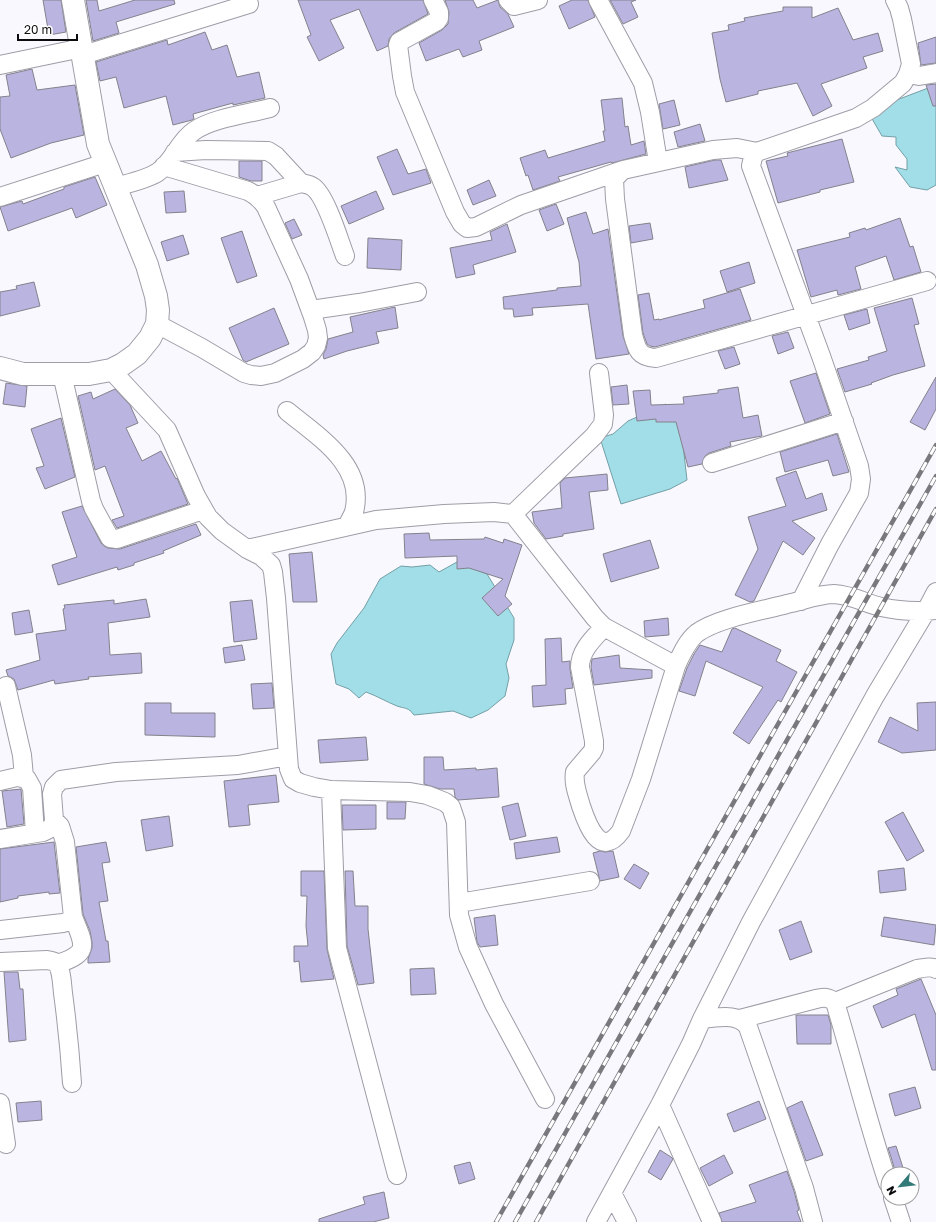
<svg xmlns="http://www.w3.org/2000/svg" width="936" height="1222" viewBox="0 0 936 1222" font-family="'Golos Text',sans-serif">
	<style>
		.water { fill: #a1dee7; stroke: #749fa6 }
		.building { fill: #bab4e1; stroke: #83828b }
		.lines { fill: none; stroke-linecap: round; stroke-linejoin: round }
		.street-casing { stroke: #9e9da7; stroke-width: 20 }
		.secondary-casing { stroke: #9e9da7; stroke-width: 24 }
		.street { stroke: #fff; stroke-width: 18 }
		.secondary { stroke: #fff; stroke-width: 22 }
		.rail-casing { stroke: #79787d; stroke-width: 4.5 }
		.rail { stroke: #fff; stroke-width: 3; stroke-dasharray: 9; stroke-linecap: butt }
	</style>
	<rect width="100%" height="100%" fill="#f9f8ff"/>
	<!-- water -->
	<path class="water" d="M936,85V185L927,190L910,187L895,167L907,170V159L896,145V137L882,136L871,117L894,101Z
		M666,404L681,427L687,480L670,489L621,504L600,438L613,434L628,421Z
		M457,562L487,574L514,618V640L506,664L509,678L505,696L488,710L471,718L453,711L414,715C408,707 406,709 397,706C387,702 377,696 366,692L359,698L349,689L336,684L331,654L337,643L364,608L380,579L401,566L412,567L430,565L439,572Z"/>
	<!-- building -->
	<path class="building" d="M43,0H61L66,32L49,35Z
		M86,0H97L99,11L135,0H174L175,4L116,22L119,33L93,41Z
		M298,0H423L428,14L394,33L389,39L388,46L377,51L359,9L330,20L344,48L319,61L307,37L311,35Z
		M445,0H473L477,8L498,0L500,7L508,14L514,27L479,41L482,50L463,57L459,49L426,61L419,43L442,30L448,24L449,12Z
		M572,0H588L595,17L569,29L559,6Z
		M610,0H636L631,2L638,17L623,24Z
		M783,7H812V18L838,8L853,40L878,33L883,51L863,57L867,68L821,84L832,106L813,116L797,83L758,91V94L726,102L720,79L712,33L729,30L728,25L745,21L744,18L783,11Z
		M205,32L212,50L227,45L237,77L259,72L265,98L233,105V103L193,114L194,119L192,120L173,125L166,96L124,108L116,77L100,81L96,62L167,40L168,45Z
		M936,37V63L921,65L918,43Z
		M32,69L37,90L75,85L84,135L51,143L11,158L0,129V97L10,96L6,75Z
		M936,84V106H933L926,85Z
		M622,98L625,127L628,126L631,145L644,141L646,154L612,163L611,162L558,177L560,181L533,190L528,175L526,176L520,158L545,150L548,158L605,141L603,131H605L601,100Z
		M674,100L680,125L663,129L659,104Z
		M700,124L705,141L678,147L674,132Z
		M842,139L854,182L820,190V192L778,203L766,161L788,156L787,153Z
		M397,149L408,174L426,169L431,183L393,195L377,157Z
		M715,160H721L728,180L689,188L685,167Z
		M239,161H262V181H251L239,177Z
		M95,177L107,205L76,218L72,208L8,231L0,207L22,201L23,204L64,189V187Z
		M489,180L496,196L473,205L467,190Z
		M184,191L186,212L166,213L164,192Z
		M376,191L384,209L349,224L341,206Z
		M556,204L564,224L547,231L539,210Z
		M586,212L593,234L608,229L623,336L629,354L596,359L588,304L532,308L533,315L514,317L513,309H504L503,297L557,290V288L581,286L579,262L567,218Z
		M900,218L910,247L913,246L921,272L894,280L886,256L855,267L861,289L838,295L837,290L811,297L797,250L850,237L849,233L865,228L866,230Z
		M294,219L302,235L292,239L285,223Z
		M650,223L653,239L631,243L629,226Z
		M507,224L516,252L473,265L475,274L456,278L450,248L492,240L490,232Z
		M242,231L257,276L237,283L221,238Z
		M183,235L189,254L167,261L161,242Z
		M368,238L402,240L401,270L367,268Z
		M749,262L755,283L727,292L720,271Z
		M34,282L40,306L0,316V292L17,289L16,286Z
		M740,289L751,320L655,347L650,346L647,344L643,333L638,295L649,293L654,320L659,319V320L705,308L703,300Z
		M912,298L919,324L914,325L925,366L893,375L871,383L872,384L845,392L837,369L869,360L868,357L887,351L874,308Z
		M395,307L398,328L376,332L379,343L347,351L324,359L323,355L326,349L328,339L353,332L350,317Z
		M274,308L289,344L246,362L243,360L229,328Z
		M867,309L870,323L849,330L844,315Z
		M788,332L794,348L778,354L772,336Z
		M734,347L740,364L725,369L718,351Z
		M816,373L830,414L805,423L790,381Z
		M936,377V409L925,430L910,422Z
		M6,383L27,386L25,407L3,404Z
		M627,385L629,404L613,405L611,387Z
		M738,387L743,418L758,415L762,436L730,442L731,446L709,453L705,456L702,464L688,467L676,422H656V419L637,421L633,391L650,390L651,405L684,404L683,397L718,393V390Z
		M115,389L130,405L138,423L126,428L142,461L161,451L176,479L177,478L188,504L117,528L112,520L124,516L105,466L95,470L78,396L91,392L93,399Z
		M61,418L75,477L45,489L36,468L44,466L31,429Z
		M837,434L849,472L833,476L828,460L785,472L780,452Z
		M796,471L806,499L822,493L827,510L792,521L815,538L803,555L783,541L754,601L750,602L735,595L758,549L748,517L786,506L776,478Z
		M607,474L608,490L589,492L594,529L563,534V536L546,539L534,523L532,512L562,508L560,483L565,478Z
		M82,506L101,543L104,546L108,548L120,549L196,524L201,535L163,551L164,553L134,563V565L118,570L117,567L58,585L52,565L77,557L62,512Z
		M429,533L430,540L484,539L485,537L503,543L504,539L522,545L505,596L512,604L498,616L482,598L503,579L469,568L457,569V556L405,558L404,534Z
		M650,540L659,568L611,582L603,554Z
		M312,552L317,602H293L289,554Z
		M146,599L150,617L108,623L110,655L141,653L142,673L88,677L89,679L55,684L54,680L18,690L14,679L8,676L6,670L40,660L36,634L66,630L63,609L65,608L64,605L114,600V604Z
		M252,600L257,639L234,642L230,602Z
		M29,610L33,632L15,635L12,613Z
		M668,618L669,635L645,637L644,621Z
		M735,628L781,650L776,661L797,672L781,702L778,700L749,744L733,733L763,687L706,661L695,696L679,691L687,668L694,654L700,645L722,652L732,629Z
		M561,638L562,662L570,661V669L573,688L565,689L566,704L533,707L532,686L546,685L545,639Z
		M242,645L245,660L225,663L223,648Z
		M619,655L620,668L652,670V678L594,685L591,667L592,659Z
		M272,683L274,708L253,709L251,684Z
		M936,702V750L902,753L878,742L890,717L918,731L917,703Z
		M145,703H171V713H215V737L145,735Z
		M366,737L368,760L320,763L318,740Z
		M424,757H443L444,770L476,768V770L497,768L499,797L458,800L455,797L454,789H440L424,784Z
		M276,775L279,802L248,805L250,825L229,827L224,781Z
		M21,789L24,824L7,827L2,791Z
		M387,802H406L405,819H387Z
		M518,803L526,836L510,840L502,807Z
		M342,805H376V829L343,830Z
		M903,812L924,851L907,861L885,822Z
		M169,816L173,846L146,851L141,820Z
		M557,837L560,852L516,859L514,843Z
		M54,842L60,893L49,894V892L18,896V898L0,902V849Z
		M106,842L110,862L102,863L108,901L99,902L106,941H108L110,962L88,963V959L92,948V942L90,931L83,914L76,847Z
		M600,851L605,852L613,851L619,877L600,881L593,853Z
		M634,864L649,873L640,889L624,879Z
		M904,868L906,890L880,893L878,871Z
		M301,871H324L327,949L334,979L301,982L299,961L294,962V946H308L306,926L307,896H301Z
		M345,871H353L355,906H368V929L374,983L358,985L347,946Z
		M495,915L498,945L480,947L477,942L474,918Z
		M884,917L936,925L934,945L881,936Z
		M801,921L812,952L790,960L779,930Z
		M434,968L436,994L411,995L410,969Z
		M4,972H18L20,989H23L26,1040L9,1042Z
		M921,979L936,1015V1070H932L915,1014L882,1028L873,1006L898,995L896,989Z
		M796,1015H828L831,1025V1044H797Z
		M915,1087L921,1108L895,1116L889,1094Z
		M41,1101L42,1120L18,1122L16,1103Z
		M759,1101L766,1119L734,1132L727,1114Z
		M802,1101L823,1155L806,1161L787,1108Z
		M896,1146L905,1174H896L891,1157L888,1148Z
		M660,1150L671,1157L673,1159L661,1180L648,1172Z
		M724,1155L733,1173L709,1186L700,1168Z
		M470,1162L475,1179L459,1184L454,1166Z
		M787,1171L794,1191L799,1210L797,1211L801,1222H722L719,1213L756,1202L749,1185Z
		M384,1192L389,1218L373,1222H319V1219L365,1204L363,1197Z"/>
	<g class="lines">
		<!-- street casing -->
		<g class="street-casing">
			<path id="street" d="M433,0L439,12V18L437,21L399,42L398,45L402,76L405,92L455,212L462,224L467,228L476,227L521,205L623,170
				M508,0L514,6L538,0
				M598,0L643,83L650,112L658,162
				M83,55L249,4
				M0,65L82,48
				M908,74L919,76L936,73
				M175,152L206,150L268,151L276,156L301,183
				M757,152L737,148L713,150L623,170L614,179L615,199L633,335C637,350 639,357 656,358L927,281
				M115,187C127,184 150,178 158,172C173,162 179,141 194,131C213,118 247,114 270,108
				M257,196L301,183C305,184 309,184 313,187C326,196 339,240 345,256
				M0,197L105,163
				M311,310L359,303L417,292
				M157,324L202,348L244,373L251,375L261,376L275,373L303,359L312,352L316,346L318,338L317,330L313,317L299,279L266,207C261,199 256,195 248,191L164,166
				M111,370L167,430L196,496L208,517L222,531L247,549L261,556L271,565L273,572L276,598L289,769L293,779L300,783L314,787L331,790L410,792L427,795L445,802L451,807L456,822L459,915L468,947L494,1004L545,1099
				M62,374L91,501L94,509L110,538L117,539L203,510
				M287,411C317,436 366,465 354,512C352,517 349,522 347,526
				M712,463L844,421
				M513,514L594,436L603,424L604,415L599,373
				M247,549L376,520L444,514L494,512L513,514L595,618L604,627L676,666
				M801,601L830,544L859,493L861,479L859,466L821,356L751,166L753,157L757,152L856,118L873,108L903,83L908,74L911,64L902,19L899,8L895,0
				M604,627C594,638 580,650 580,667L594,741V748L592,752L575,772C573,784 578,795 581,806C587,824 600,860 621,831L641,779L676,666C681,655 687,641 697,633C718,618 761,611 787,604C802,601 819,594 834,594C852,595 865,603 881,607C899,611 918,612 936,610
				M6,686L22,755L24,777
				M0,781L17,777L27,779L32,788L35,833
				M331,790L337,948L397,1175
				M0,839L43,832L49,829L53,826L54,820L52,794L54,787L61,780L116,772L238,765L288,756
				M459,903L590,881
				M0,930L63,923L69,921L73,917L65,842L60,826L54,820
				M0,962L47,960C52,961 55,961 58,965C62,973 62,985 63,993C67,1023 70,1053 72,1083
				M57,964C90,953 85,946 73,917
				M835,1002L917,969C923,968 931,966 936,969
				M702,1019C717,1018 738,1012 748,1027L804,1188L813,1222
				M740,1019L816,999C824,997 828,997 835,1002C853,1062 868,1123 888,1183
				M0,1103L6,1144
				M660,1105L712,1222
				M612,1193L627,1222
				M893,1198L901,1222
				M596,1222L660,1105L691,1044L702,1019L751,922L875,696L926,611L936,592"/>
		</g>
		<!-- secondary casing -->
		<g class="secondary-casing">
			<path id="secondary" d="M0,368L23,374H89L111,370L123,364L137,354L150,338L157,324L158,310L156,296L147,265L98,144L73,0"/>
		</g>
		<!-- street -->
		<use href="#street" class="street"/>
		<!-- secondary -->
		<use href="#secondary" class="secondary"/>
		<!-- rail casing -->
		<g class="rail-casing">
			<path id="rail" d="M496,1222L936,445
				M515,1222L936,476
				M536,1222L936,509"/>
		</g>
		<!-- rail -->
		<use href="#rail" class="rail"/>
	</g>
	<!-- north arrow -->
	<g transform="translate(900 1186) rotate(242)"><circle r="19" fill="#ffffff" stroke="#9e9e9f"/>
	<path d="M0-3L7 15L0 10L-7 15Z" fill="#317a78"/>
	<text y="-6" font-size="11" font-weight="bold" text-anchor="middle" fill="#0c0c0f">N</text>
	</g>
	<!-- scale -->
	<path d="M18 34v6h59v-6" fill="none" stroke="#0c0c0f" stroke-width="2"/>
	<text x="24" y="34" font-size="12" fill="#0c0c0f" stroke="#ffffff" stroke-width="3" paint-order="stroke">20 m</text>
</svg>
